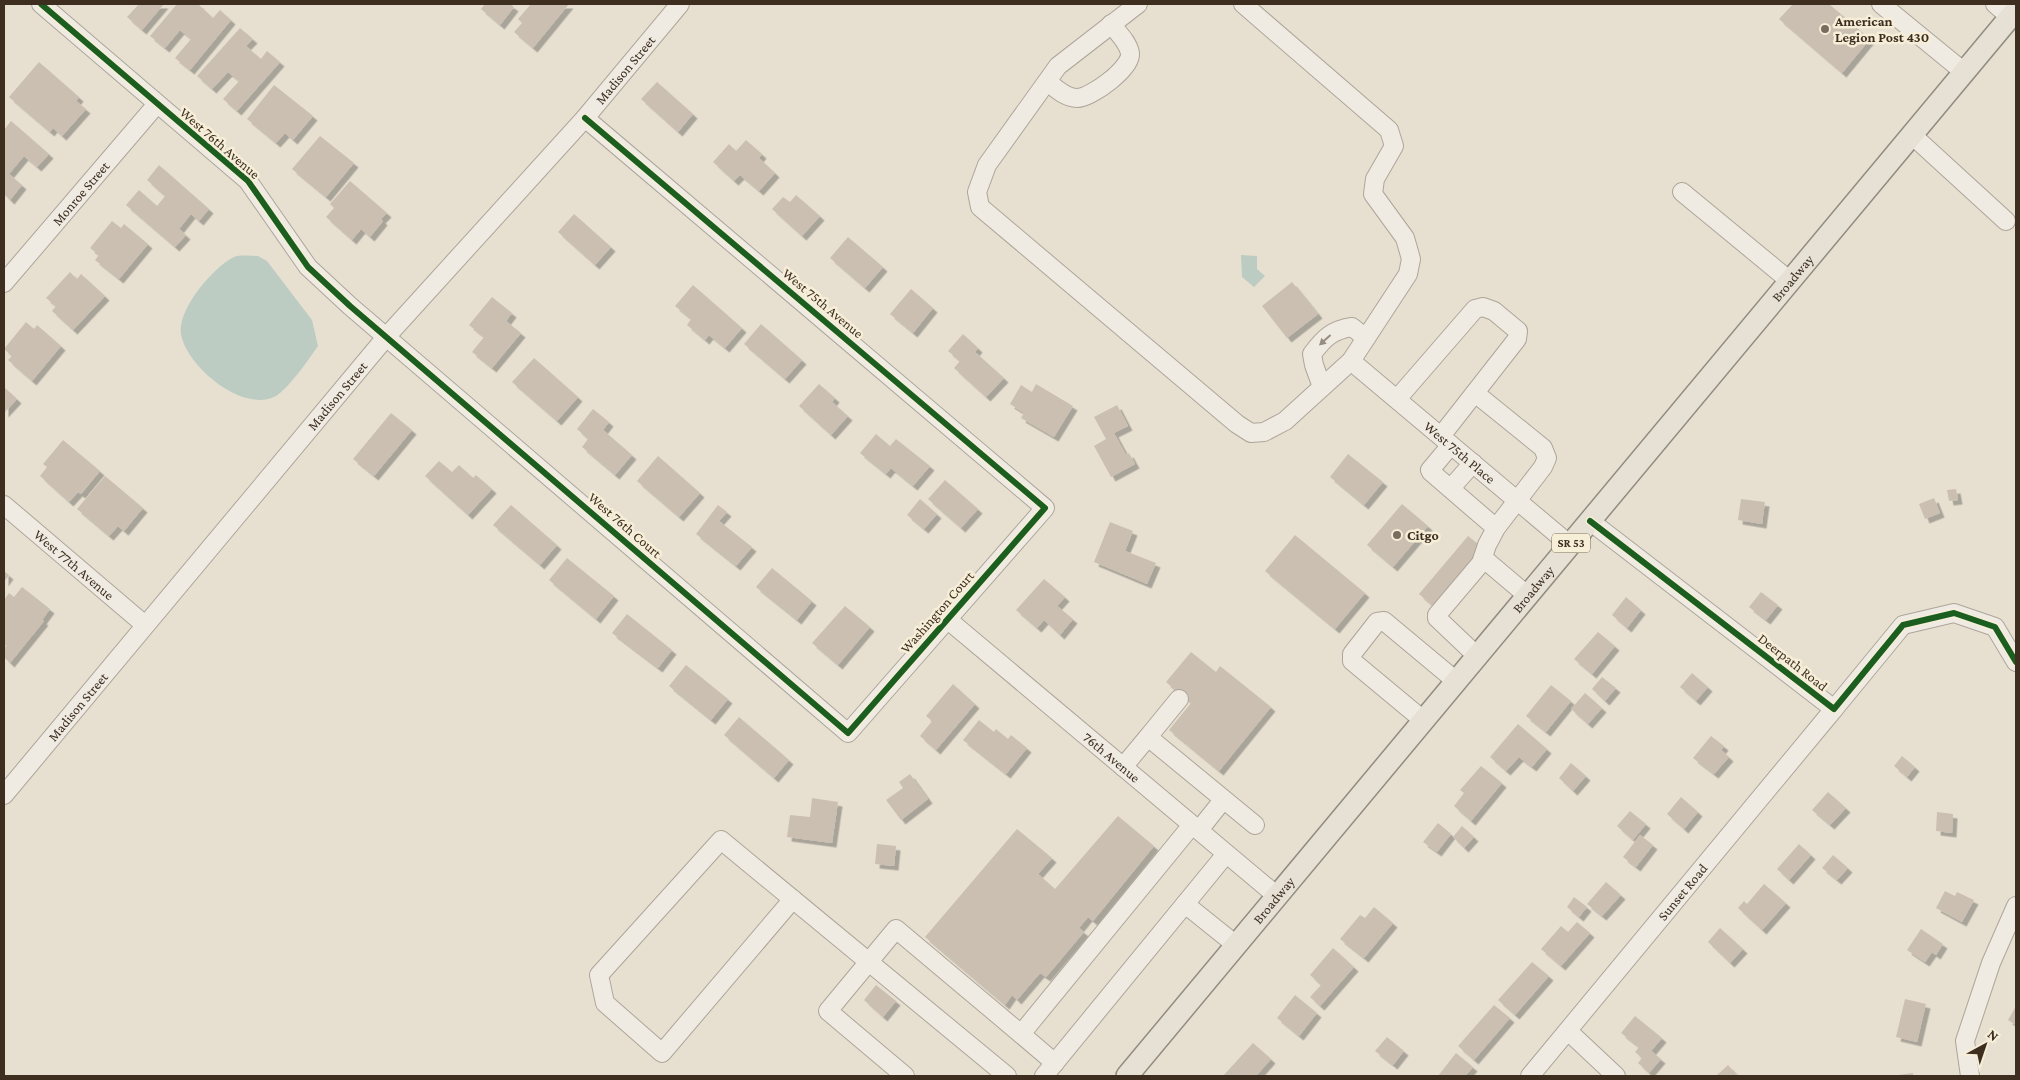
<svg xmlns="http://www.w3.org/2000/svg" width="2020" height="1080" viewBox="0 0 2020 1080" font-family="'Crimson Pro',serif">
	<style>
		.water { fill: #bcccc2 }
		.building { fill: #cbbfb2; filter: url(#shadow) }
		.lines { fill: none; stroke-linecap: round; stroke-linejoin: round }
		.minor-casing { stroke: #ada599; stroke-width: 20 }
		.major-casing { stroke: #928b80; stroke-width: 24 }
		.minor { stroke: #efebe3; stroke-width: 18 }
		.major { stroke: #e6e1d4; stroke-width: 21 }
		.cycleway-casing { stroke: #f7eed8; stroke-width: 9 }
		.cycleway { stroke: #1b5e20; stroke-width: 6 }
		.oneway { fill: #968c82 }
		.poi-dot { fill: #786c5e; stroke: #f7eed8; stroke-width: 2 }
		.labels { text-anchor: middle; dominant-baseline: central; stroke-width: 5; stroke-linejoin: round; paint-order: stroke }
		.shield { fill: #f7eed8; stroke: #756857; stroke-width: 1 }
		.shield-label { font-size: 12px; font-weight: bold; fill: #3d2e20 }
		.poi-label { font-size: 14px; font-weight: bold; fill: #3d2e20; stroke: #f7eed8; text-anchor: start }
		.street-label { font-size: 14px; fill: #3d2e20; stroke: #f7eed8 }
	</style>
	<defs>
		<filter id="shadow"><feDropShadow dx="4.5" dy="4.5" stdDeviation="0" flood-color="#0004"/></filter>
	</defs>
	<rect width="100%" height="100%" fill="#e7e0d1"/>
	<!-- water -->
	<path class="water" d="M1241,255L1257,256V269L1265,276L1254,287L1242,277Z
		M258,256L267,261L312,320L318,346C309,359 289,388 276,396C243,414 186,366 181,334C177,310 212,269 232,258C238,254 250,256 258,256Z"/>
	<!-- building -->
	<path class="building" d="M139,4H164L142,30L127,17Z
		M177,4H200L199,5L213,18L220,10L231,20L190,70L175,58L191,39L180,30L165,48L150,36Z
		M485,4H510L514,7L500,25L481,9Z
		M531,4H569L533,48L514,32L522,23L518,19Z
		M1793,4H1829L1870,39L1842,73L1779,19Z
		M240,28L253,39L246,46L261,59L267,51L280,62L237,111L223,99L239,81L228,72L212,89L197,76Z
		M39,62L79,97L76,101L86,109L62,136L53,128L50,132L9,97Z
		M657,82L693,114L678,132L641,99Z
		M274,85L313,116L293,140L285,133L276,143L247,119Z
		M11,121L49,154L37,167L24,156L9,174L22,185L10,200L4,194V130Z
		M320,136L354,163L326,197L292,169Z
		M746,140L762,154L759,158L775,173L759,191L740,175L734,181L713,162L729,144L736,151Z
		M159,165L209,209L199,221L191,214L179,229L186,235L175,247L126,205L139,190L157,206L165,196L147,180Z
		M350,181L387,213L381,219L383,221L370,237L361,229L352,240L326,217L334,208L330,204Z
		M796,195L820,216L802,236L772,209L783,197L790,202Z
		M574,214L611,247L595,265L558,232Z
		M112,221L121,228L124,224L148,244L119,279L95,260L99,255L90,248Z
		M848,237L883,267L865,288L830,258Z
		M70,272L77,279L81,274L105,296L73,330L52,311L56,306L46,298Z
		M1292,282L1318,314L1287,338L1262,306Z
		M693,285L742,328L725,348L709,335L705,340L687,325L691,319L675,306Z
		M911,289L933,308L913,333L890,314Z
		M492,297L512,313L506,321L521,333L492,368L472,352L484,337L469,325Z
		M26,322L34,329L37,325L61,346L32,381L8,360L12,356L4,349Z
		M761,324L802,360L785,379L744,344Z
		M963,334L978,348L975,352L1004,378L986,397L954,368L960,361L948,351Z
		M534,358L578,397L557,421L512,382Z
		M819,384L835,398L832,402L848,416L831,435L799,406Z
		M1036,384L1073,406L1054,437L1021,418L1024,413L1010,404L1021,385L1032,392Z
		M4,387L17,399L4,413Z
		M1117,405L1128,426L1114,433L1126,455L1129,453L1135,464L1111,477L1094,446L1106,439L1094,417Z
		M593,409L609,422L603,430L632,455L615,475L582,447L588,439L577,429Z
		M391,413L412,430L374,476L353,459Z
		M876,434L890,446L896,439L930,466L913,486L891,468L886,474L860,453Z
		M63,440L100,471L81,494L78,492L69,502L40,476L47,467L43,464Z
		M1348,454L1383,482L1364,505L1330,477Z
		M658,456L700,493L679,517L637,481Z
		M439,461L452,472L459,465L473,478L476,475L492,489L468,515L425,476Z
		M105,476L143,508L124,531L118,526L109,536L77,509Z
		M945,480L978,509L961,528L928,499Z
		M1956,489L1958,500L1949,501L1947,490Z
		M1934,498L1940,513L1925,519L1919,504Z
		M920,499L937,514L924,529L907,515Z
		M1741,499L1765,502L1762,524L1738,520Z
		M1402,504L1428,526L1393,567L1367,545Z
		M511,505L557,545L540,565L493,525Z
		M718,505L727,512L719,521L752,547L736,566L696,534Z
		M1110,522L1133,531L1125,551L1156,563L1147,584L1094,562Z
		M1295,535L1365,593L1335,629L1265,571Z
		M1468,536L1482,547L1433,606L1419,594Z
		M567,558L614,596L596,619L549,580Z
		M772,568L812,601L797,620L756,587Z
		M4,571L9,575L4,582Z
		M1044,579L1065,597L1057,606L1073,619L1060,635L1044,620L1037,628L1016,610Z
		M22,587L50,609L42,620L44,621L10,663L4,657V649L6,646L4,644V600L9,593L14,597Z
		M1761,592L1778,605L1766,620L1749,607Z
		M1626,597L1641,610L1627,628L1612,615Z
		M845,606L870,627L838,665L812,643Z
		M627,614L672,650L658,668L612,633Z
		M1598,632L1615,646L1592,674L1574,659Z
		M1191,652L1216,672L1220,666L1271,707L1219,771L1169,730L1191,703L1166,682Z
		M686,665L728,699L711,720L669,686Z
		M1692,673L1708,687L1696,701L1680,687Z
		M1602,677L1616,688L1605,701L1592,689Z
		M953,684L975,704L936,750L920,736L932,721L926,716Z
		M1551,685L1571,701L1546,732L1526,716Z
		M1585,693L1602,708L1588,724L1571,709Z
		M739,717L789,760L774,778L724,735Z
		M979,720L994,732L996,729L1008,739L1011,735L1027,748L1006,774L963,740Z
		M1518,724L1547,749L1532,767L1519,757L1506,771L1490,757Z
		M1711,736L1724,746L1721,750L1729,757L1714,774L1693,758Z
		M1902,756L1915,767L1907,777L1894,766Z
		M1571,763L1586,776L1573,791L1559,778Z
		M1481,766L1502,783L1471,821L1454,806L1464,793L1460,790Z
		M910,774L928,799L901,820L886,800L903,788L899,782Z
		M1828,792L1846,808L1830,825L1812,810Z
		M1681,797L1698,812L1684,829L1667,814Z
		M812,798L838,802L832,843L787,837L790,815L810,817Z
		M1630,811L1646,824L1633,840L1617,826Z
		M1937,812L1953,814L1952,833L1936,831Z
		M1118,816L1154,846L1093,921L1088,917L1079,928L1084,932L1046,977L1040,973L1017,1000L1012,995L1005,1005L925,937L1017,829L1052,858L1038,874L1055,889Z
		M1438,823L1451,834L1437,852L1423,842Z
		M1462,826L1474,837L1464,848L1453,837Z
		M1640,835L1653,845L1636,867L1623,857Z
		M877,844L896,846L894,866L875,864Z
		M1799,844L1811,855L1789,880L1777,869Z
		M1833,855L1848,868L1837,880L1822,868Z
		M1606,882L1621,895L1602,916L1587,904Z
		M1764,884L1786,903L1762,930L1738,908L1744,901L1747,904Z
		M1945,891L1955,896L1957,892L1974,900L1962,922L1936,908Z
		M1574,897L1587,907L1579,917L1567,907Z
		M1374,907L1393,923L1364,958L1340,939L1360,915L1365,918Z
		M1577,922L1590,933L1561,966L1541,949L1561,926L1568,932Z
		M1720,928L1743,949L1730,963L1708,942Z
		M1921,929L1943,944L1936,955L1932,952L1925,962L1907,950Z
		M1333,948L1354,967L1320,1006L1310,997L1321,985L1310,975Z
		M1532,962L1549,976L1515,1015L1498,1000Z
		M876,985L896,1001L883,1017L864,1000Z
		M1295,995L1317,1013L1299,1036L1277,1018Z
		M1905,999L1926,1004L1917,1042L1896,1037Z
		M1494,1005L1510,1018L1474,1060L1458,1046Z
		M2016,1006V1025L2008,1020Z
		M1635,1016L1662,1038L1651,1051L1661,1059L1649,1073L1638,1063L1642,1058L1635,1052L1639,1047L1621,1033Z
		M1387,1037L1404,1051L1393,1065L1375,1051Z
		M1253,1043L1271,1059L1256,1076H1223Z
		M1456,1053L1473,1067L1465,1076H1438Z
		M1728,1065L1738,1076H1716Z
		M1913,1073V1076H1898V1075Z"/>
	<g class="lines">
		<!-- minor casing -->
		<g class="minor-casing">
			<g id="minor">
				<path d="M41,4L248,181L308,267L350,306L848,733L1045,508L585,118"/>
				<path d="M1138,4L1058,66L987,165L977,192L980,207L1237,424L1251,433L1264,432L1285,421L1351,361L1408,274L1411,259L1405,238L1373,194L1375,179L1394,146L1389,130L1243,4"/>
				<path d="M1881,4L1964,72"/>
				<path d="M1995,4L2010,17"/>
				<path d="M1048,82C1056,89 1066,98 1077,98C1091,98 1132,68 1130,53C1128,42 1118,33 1111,24"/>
				<path d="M1912,135L2006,221"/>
				<path d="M1682,192L1790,281"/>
				<path id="s1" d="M4,283L157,104"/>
				<path id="s2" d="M1351,361L1570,545"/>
				<path d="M1322,387L1314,365L1312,354C1324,338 1332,330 1352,327L1366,338"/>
				<path d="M1475,393L1543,448L1547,458L1543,467L1496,528L1487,545L1481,563L1437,615V618L1477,656"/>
				<path d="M1397,399L1475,309L1483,307L1494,311L1518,331L1517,339L1441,436"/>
				<path d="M1451,445L1430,470L1431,472L1496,528"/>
				<path d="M1451,488L1473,463"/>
				<path id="s3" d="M4,505L145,625"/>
				<path d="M1590,521L1834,709L1903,625L1954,613L1995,627L2016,662"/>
				<path d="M1483,558L1528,596"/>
				<path id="s4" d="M947,619L1277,896"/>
				<path d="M1423,720L1352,661V654L1377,622L1384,621L1456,681"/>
				<path d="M1148,737L1179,699"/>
				<path d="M1123,767L1148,737L1255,825"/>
				<path id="s5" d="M4,795L387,336L585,118L680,4"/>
				<path d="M1199,830L1223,800"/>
				<path d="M793,899L662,1053L605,1003L599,975L721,840L1007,1076"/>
				<path d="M1185,904L1236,945"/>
				<path d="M1568,1031L1616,1076"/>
				<path d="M1055,1063L1021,1034L1192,825"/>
				<path d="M905,1076L828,1011L896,929L1021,1034"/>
				<path d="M1044,1076L1226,854"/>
				<path id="s6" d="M1530,1076L1834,709"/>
				<path d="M1970,1076L1965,1041L1991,963L2016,906"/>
			</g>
		</g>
		<!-- major casing -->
		<g class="major-casing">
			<g id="major">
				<path id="s7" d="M1127,1076L2016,10"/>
			</g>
		</g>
		<!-- minor -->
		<use href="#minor" class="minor"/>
		<!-- major -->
		<use href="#major" class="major"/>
		<!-- cycleway casing -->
		<g class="cycleway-casing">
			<path id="cycleway" d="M41,4L248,181L308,267L350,306L848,733L1045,508L585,118
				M1590,521L1834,709L1903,625L1954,613L1995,627L2016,662"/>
		</g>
		<!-- cycleway -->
		<use href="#cycleway" class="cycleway"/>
	</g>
	<!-- one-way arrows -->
	<defs><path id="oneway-solid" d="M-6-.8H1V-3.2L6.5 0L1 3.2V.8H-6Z" transform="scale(1.25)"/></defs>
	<use class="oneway" href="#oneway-solid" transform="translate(1325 340) rotate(138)"/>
	<!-- markers -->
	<g class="poi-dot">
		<circle cx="1825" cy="29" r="5"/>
		<circle cx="1397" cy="535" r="5"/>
	</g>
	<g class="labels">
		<!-- shield labels -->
		<rect class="shield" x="1552" y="533.5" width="38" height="19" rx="4"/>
		<g class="shield-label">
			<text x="1571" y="543">SR 53</text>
		</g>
		<!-- poi labels -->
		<g class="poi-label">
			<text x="1835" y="21">American<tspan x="1835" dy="16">Legion Post 430</tspan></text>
			<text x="1407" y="535">Citgo</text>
		</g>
		<!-- street labels -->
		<g class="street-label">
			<text stroke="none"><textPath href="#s5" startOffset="955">Madison Street</textPath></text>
			<text transform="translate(220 143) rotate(41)">West 76th Avenue</text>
			<text stroke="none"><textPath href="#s1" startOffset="118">Monroe Street</textPath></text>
			<text stroke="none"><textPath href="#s7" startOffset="1039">Broadway</textPath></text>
			<text transform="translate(823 303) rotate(40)">West 75th Avenue</text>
			<text stroke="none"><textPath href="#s5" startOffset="520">Madison Street</textPath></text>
			<text stroke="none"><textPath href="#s2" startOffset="142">West 75th Place</textPath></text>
			<text transform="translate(625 525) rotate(41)">West 76th Court</text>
			<text stroke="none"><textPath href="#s3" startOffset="92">West 77th Avenue</textPath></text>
			<text stroke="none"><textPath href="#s7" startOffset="634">Broadway</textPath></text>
			<text transform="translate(937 612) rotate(-49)">Washington Court</text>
			<text transform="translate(1793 662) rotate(38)">Deerpath Road</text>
			<text stroke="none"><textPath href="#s5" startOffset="115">Madison Street</textPath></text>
			<text stroke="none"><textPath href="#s4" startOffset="215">76th Avenue</textPath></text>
			<text stroke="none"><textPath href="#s6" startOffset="239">Sunset Road</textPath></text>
			<text stroke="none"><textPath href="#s7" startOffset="229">Broadway</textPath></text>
		</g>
	</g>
	<!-- border -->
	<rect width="2020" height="1080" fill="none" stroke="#3d2e20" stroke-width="10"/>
	<!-- north arrow -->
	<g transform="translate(1985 1045) rotate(40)" stroke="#f7eed8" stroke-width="4" paint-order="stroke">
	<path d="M0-4L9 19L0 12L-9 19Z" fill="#3d2e20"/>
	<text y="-8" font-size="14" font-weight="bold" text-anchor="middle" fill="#3d2e20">N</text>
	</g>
</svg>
